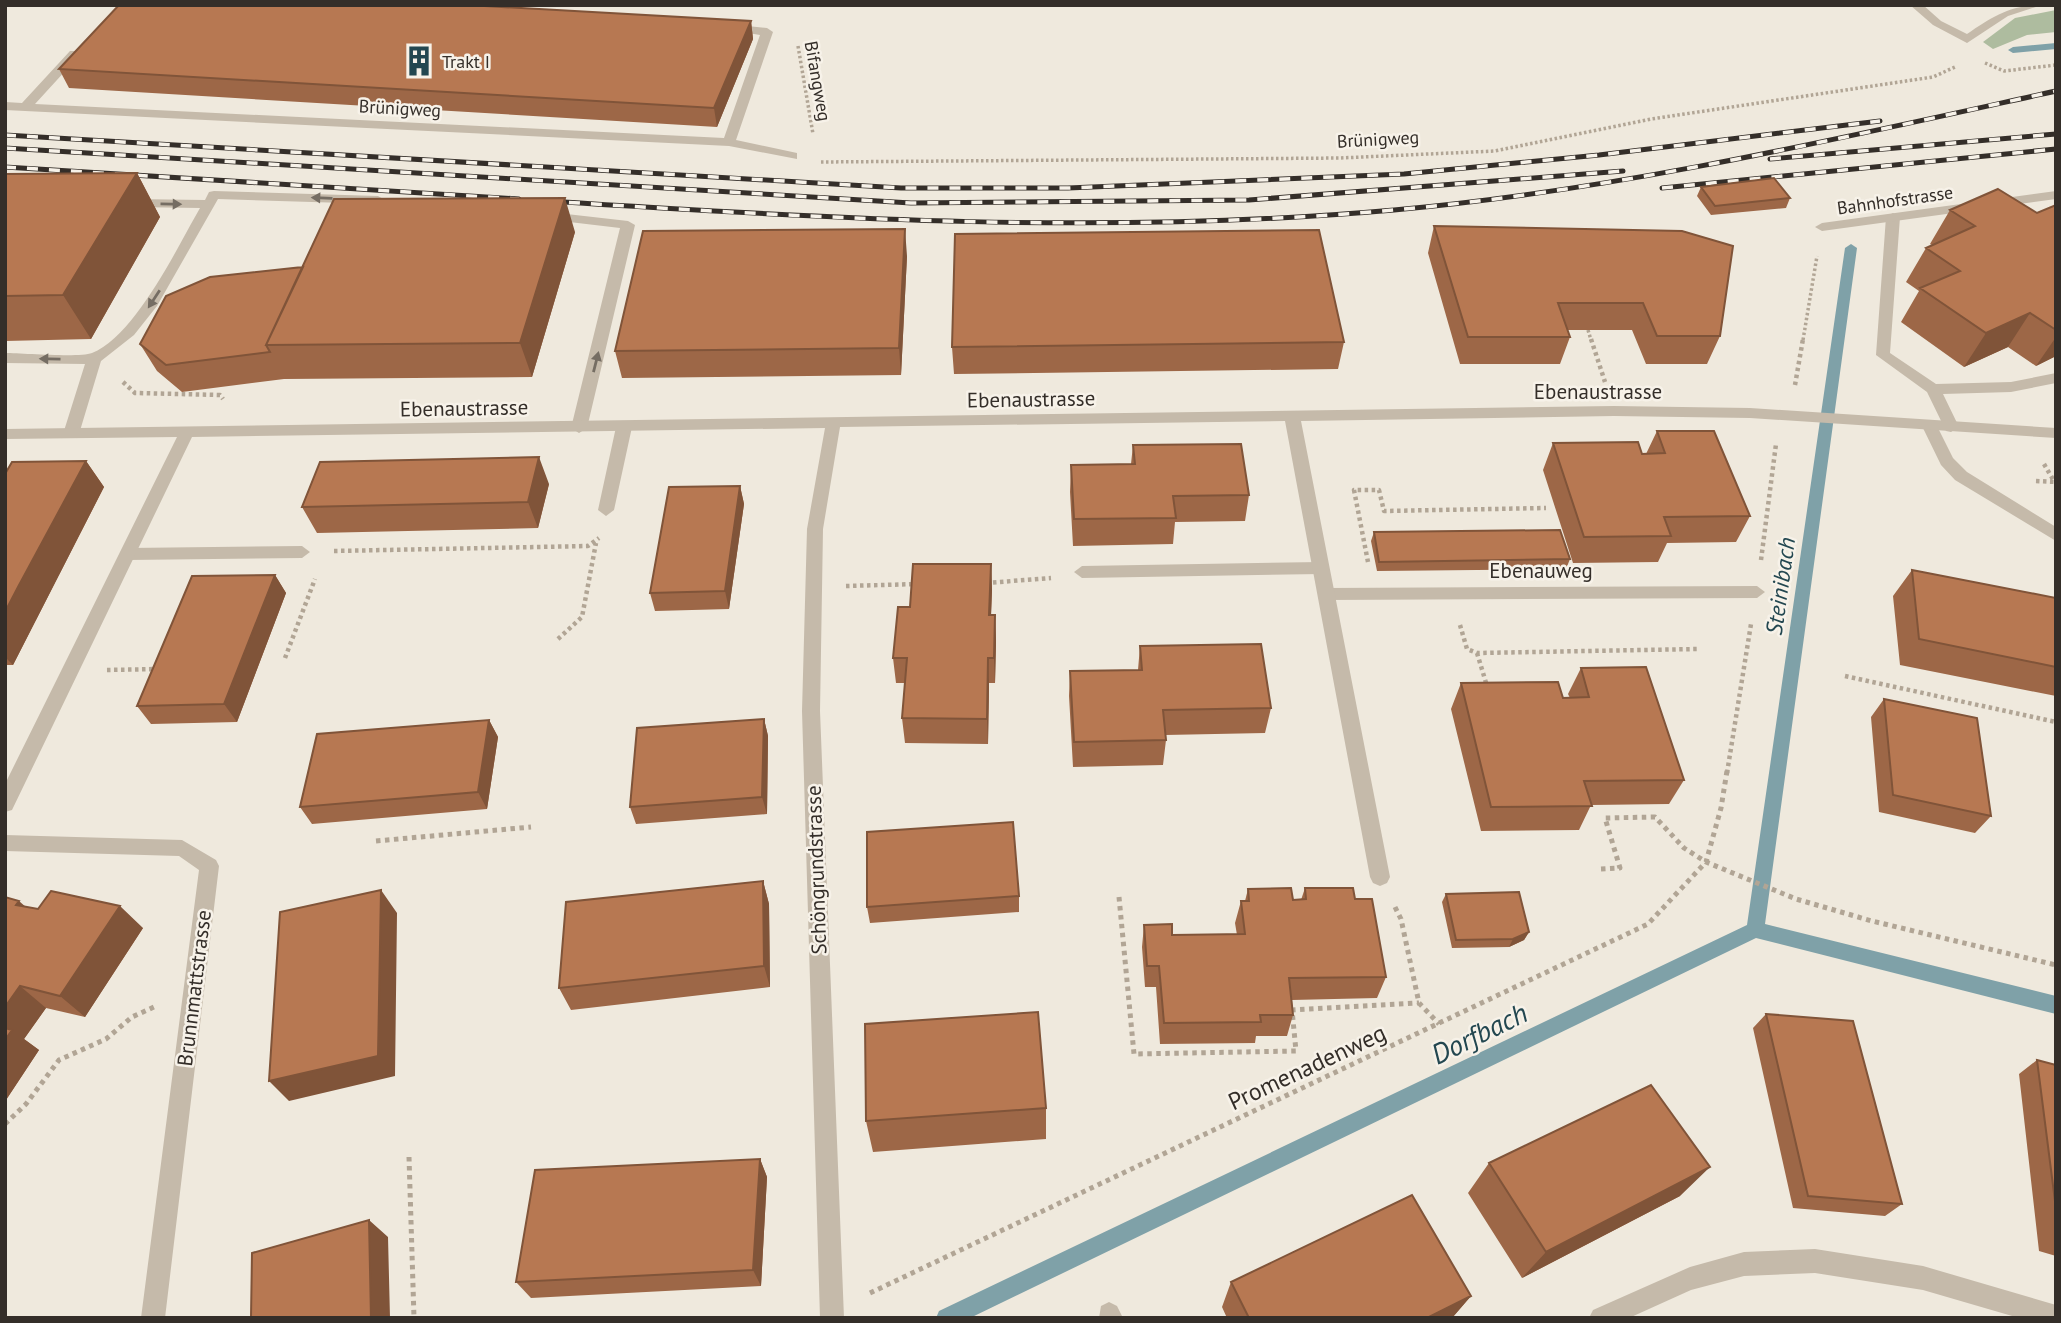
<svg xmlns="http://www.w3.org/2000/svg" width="2061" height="1323" viewBox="0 0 2061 1323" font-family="'PT Sans',sans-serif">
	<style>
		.green { fill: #aebc9f }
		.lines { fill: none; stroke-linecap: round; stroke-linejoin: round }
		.stream { fill: #7fa1a8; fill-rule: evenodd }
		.path-far2 { stroke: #b1a595; stroke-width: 3.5; stroke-dasharray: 2.5 2.5; stroke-linecap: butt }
		.path-far1 { stroke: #b1a595; stroke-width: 4.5; stroke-dasharray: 3.5 3.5; stroke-linecap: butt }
		.path { stroke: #b1a595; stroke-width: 5; stroke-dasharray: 4.5 4.5; stroke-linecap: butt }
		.lane { fill: #c5baaa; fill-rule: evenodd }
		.street { fill: #c5baaa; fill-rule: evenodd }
		.rail-casing { stroke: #342e29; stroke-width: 5 }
		.rail { stroke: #f7f2e9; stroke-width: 3.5; stroke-dasharray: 11; stroke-linecap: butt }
		.wall { fill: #9d6747 }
		.shaded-wall { fill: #805439 }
		.building { fill: #b77852; stroke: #805439; stroke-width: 2 }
		.oneway { fill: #756d63 }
		.labels { text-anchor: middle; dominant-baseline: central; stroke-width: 5; stroke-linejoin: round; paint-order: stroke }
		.far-poi-label { font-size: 18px; fill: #342e29; stroke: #f7f2e9; text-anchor: start }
		.far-street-label { font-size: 18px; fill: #342e29; stroke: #f7f2e9 }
		.street-label { font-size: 21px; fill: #342e29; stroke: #f7f2e9 }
		.water-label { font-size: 23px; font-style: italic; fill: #234750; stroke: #f7f2e9 }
		.near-street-label { font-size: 24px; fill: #342e29; stroke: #f7f2e9 }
		.near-water-label { font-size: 28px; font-style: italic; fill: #234750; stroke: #f7f2e9 }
	</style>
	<rect width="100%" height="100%" fill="#efe9dd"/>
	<!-- green -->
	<path class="green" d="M2056,10V32L2027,35L1993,49L1983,42L2015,18Z"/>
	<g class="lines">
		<!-- stream -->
		<path class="stream" d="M2056,43V49L2013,53L2008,50L2013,47Z
			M1851,244L1857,248L1765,924L2056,996V1014L1756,938L970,1318H936L939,1311L1747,925L1845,248Z"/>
		<!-- path-far2 -->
		<path class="path-far2" d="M798,46L813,134
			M1985,63L2004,71L2056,65
			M821,162L1340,158L1495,151L1651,119L1933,77L1955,67
			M1588,330L1591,340
			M1803,340L1817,256"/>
		<!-- path-far1 -->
		<path class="path-far1" d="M1591,339L1605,382
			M123,382L135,393L220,395L223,399
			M1795,385L1803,339
			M2044,464L2054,481
			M2036,481L2056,482
			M334,551L588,546L599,538
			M1761,560L1776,444
			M1368,562L1354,490H1379L1384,511L1546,508
			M986,583L1051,578
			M846,586L918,584
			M1460,625L1467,649L1477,653L1699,649
			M558,639L582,617L596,543
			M1477,653L1487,686
			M285,658L315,579
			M107,670L158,669
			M1845,676L2056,722
			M1727,773L1751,624"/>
		<!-- path -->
		<path class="path" d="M376,841L531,827
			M1601,869L1620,868L1605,818L1655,817L1684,848L1706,862L1796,899L1872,921L2056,965
			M1119,897L1134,1054L1296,1051L1292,1010L1419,1003
			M1395,907L1401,919L1419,1003L1439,1024
			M5,1124L26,1104L59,1060L106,1039L132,1017L154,1007
			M409,1157L414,1318
			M870,1293L1648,924L1706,862L1721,808L1727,771"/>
		<!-- lane -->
		<path class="lane" d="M214,191L378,196L385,200L378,204L218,199L157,306L134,335L101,361L79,434L76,438H66L63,434L85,364L5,363V353C22,353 79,358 92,353C135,336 177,248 200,208L131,207L124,203L131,199L205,200L209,192Z
			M549,212L628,221L635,225L587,428L579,433L571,428L620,228L544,219L542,216Z
			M1893,213L1900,217L1890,353L1936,384L2011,382L2056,373V383L2011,392L1943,394L1959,427L1951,432L1946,431L1927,392L1876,355L1886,217Z
			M1930,421L1935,422L1953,458L1967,472L2056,527V541L1955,480L1941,465L1922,426Z
			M624,422L632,427L614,510L606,516L598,510L616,427Z
			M302,546L310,552L302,558L128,560L120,554L128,548Z
			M1321,562L1329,568L1321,574L1082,578L1074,572L1082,566Z
			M1757,586L1765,592L1757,598L1326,600L1318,594L1326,588Z
			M1109,1302L1117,1306L1123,1318H1099L1101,1306Z"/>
		<!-- street -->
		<path class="street" d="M1910,5H1923L1941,21L1967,34C1992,17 2010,5 2042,5L2008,16L1967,43L1933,25Z
			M728,24L767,28L773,32L736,140L797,153V159L729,146L5,110V102L22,103L70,51H78V57L35,104L724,138L760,35L724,29L722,27Z
			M2056,191V199L1822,231L1815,227L1822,223Z
			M1614,406L1750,408L2056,428V438L1750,418L1614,416L1301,421L1390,877L1387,883L1380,886L1373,883L1370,877L1285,421L840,427L823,529L820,711L844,1318H820L802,711L807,529L825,428L192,437L12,810L5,812V784L177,437L5,439V429Z
			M5,835L182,840L216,860L219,866L165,1318H141L199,870L179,856L5,851Z
			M1815,1249L1923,1266L2056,1305V1318H2019L1923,1290L1815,1273L1744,1276L1691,1290L1629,1318H1589L1593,1310L1690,1267L1744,1252Z"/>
		<!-- rail casing -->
		<g class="rail-casing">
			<path id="rail" d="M5,135L901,188H1068L1404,174L1599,155L1880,121
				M5,148L911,203L1249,200L1623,171
				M1770,159L2056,134
				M5,167L519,199
				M1662,188L2056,149
				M547,201C829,219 1113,235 1394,210C1618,190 1837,139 2056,91"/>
		</g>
		<!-- rail -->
		<use href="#rail" class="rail"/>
	</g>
	<!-- wall -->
	<path class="wall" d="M631,5H657V7Z
		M751,21L753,39L717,127L69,88L59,69Z
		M137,173L160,217L91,339L5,341V174Z
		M1701,187L1790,198L1786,208L1711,215L1697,196Z
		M2056,205V356L2036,366L2008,347L1964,367L1901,322L1919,291L1906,282L1926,248L1932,245L1930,244L1950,210L2037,213Z
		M1434,226L1682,231L1720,336L1707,364H1646L1632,330H1567L1570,337L1560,364H1460L1428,253Z
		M575,232L532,377L284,379L182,392L157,371L140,344L303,267Z
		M907,256L901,375L622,378L615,351Z
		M1344,342L1338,369L954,374L952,347Z
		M1657,431L1750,516L1736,542L1667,543L1658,562L1573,563L1543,470L1553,443L1646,454Z
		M1133,445L1249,495L1245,521L1175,522L1173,544L1073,546L1070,492L1071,465L1131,464Z
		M86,461L104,487L13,665H5V474Z
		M549,484L538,528L317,533L302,507Z
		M740,486L744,504L729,609L655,611L650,593Z
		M1374,532L1570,559L1566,569L1377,571L1371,541Z
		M991,564L992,590L991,615H995L996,641L995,683H989L988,744L905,743L902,718L905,683H896L893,658L910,607Z
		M1912,570L2056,598V696L1900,665L1893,596Z
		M275,575L286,593L237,722L151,724L137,706Z
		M1140,646L1271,708L1265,733L1165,735L1166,740L1163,765L1073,767L1069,696L1070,671L1138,670Z
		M1581,668L1684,780L1669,804L1591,805L1579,830L1481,831L1451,709L1461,683L1563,698H1570L1568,694Z
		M1884,699L1991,816L1975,833L1879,812L1871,717Z
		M764,719L768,736L767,814L636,824L630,807Z
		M489,720L498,737L487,809L312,824L300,807Z
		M763,881L769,904L770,987L571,1010L559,988Z
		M1305,888L1355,899L1386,977L1377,998L1292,1000L1293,1015L1287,1036H1256L1255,1043L1160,1044L1156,987H1145L1142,947L1144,925L1172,935H1237L1235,923L1241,901H1245L1248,889L1293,900H1301Z
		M1446,894L1529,932L1524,940L1509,947L1452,948L1442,902Z
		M1019,896V912L870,923L867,907Z
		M5,897L26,907L143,928L85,1017L46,1008L24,1039L39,1050L6,1100Z
		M1766,1014L1902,1204L1885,1216L1793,1208L1753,1028Z
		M2037,1060L2056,1065V1256L2039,1251L2019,1074Z
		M1046,1108V1139L873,1152L866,1121Z
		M760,1159L767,1177L761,1286L531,1298L516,1282Z
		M1489,1163L1680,1196L1522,1278L1468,1193Z
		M1231,1282L1471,1296L1452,1318H1227L1222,1307Z"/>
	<!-- shaded-wall -->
	<path class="shaded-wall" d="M751,21L753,39L717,127L714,108Z
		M137,173L160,217L91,339L63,295Z
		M565,198L575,232L532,377L520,343Z
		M905,229L907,256L901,375L899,348Z
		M2030,313L2008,347L1964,367L1986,333Z
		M2056,337V356L2036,366Z
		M539,457L549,484L538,528L528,502Z
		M86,461L104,487L13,665L5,657V612Z
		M740,486L744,504L729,609L725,591Z
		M991,564L992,590L990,641L989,615Z
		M275,575L286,593L237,722L224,704Z
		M995,615L996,641L995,683L994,658Z
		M988,658L989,683L988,744L987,719Z
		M764,719L768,736L767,814L762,797Z
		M489,720L498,737L487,809L478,792Z
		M763,881L769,904L770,987L764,966Z
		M381,890L397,913L395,1076L289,1101L269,1081Z
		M19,901L44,923L16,905Z
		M120,906L143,928L85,1017L60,996Z
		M1529,932L1524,940L1509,947L1513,939Z
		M20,986L46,1008L24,1039L39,1050L6,1100L5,1007Z
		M760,1159L767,1177L761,1286L753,1270Z
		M1710,1167L1680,1196L1522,1278L1546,1252Z
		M369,1220L388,1237L390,1318H371Z
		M1471,1296L1452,1318H1427Z"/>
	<!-- building -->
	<path class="building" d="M119,5H467L751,21L714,108L59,69Z
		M137,173L63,295L5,296V174Z
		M1774,178L1790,198L1715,206L1701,187Z
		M1998,189L2037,213L2056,205V330L2030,313L1986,333L1920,288L1960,271L1926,248L1975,226L1950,210Z
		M565,198L520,343L266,345L334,199Z
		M1434,226L1682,231L1733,246L1720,336H1657L1643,303H1558L1570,337H1468Z
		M905,229L899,348L615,351L643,231Z
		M1319,230L1344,342L952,347L955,234Z
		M303,267L266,345L270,352L166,365L140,344L166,296L210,277Z
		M1657,431H1714L1750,516L1664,517L1671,536L1584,537L1553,443L1638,442L1642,454L1665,453Z
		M1241,444L1249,495L1173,496L1176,518L1074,519L1071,465L1135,464L1133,445Z
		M539,457L528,502L302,507L320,462Z
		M86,461L18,587L5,612V474L12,462Z
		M740,486L725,591L650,593L669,487Z
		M1560,530L1570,559L1379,562L1374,532Z
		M913,564H991L989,615H995L994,658H988L987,719L902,718L907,658H893L898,607H910Z
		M1912,570L2056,598V667L1919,639Z
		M275,575L224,704L137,706L192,576Z
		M1261,644L1271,708L1163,710L1166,740L1074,742L1070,671L1142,670L1140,646Z
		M1646,667L1684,780L1584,781L1592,806L1491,807L1461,683L1558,682L1563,698L1589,697L1581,668Z
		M1884,699L1977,718L1991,816L1893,795Z
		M764,719L762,797L630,807L637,728Z
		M489,720L478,792L300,807L317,734Z
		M1013,822L1019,896L867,907V832Z
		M763,881L764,966L559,988L566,902Z
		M1291,888L1293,900L1306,899L1305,888H1353L1355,899H1372L1386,977L1289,978L1293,1015H1260L1261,1022L1164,1023L1159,966H1147L1144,925L1172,924V935L1245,934L1241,901H1249L1248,889Z
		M381,890L378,1056L269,1081L280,912Z
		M51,891L120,906L60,996L20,986L5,1007V897L19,901L16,905L38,909Z
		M1519,892L1529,932L1513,939L1456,940L1446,894Z
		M1038,1012L1046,1108L866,1121L865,1024Z
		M1766,1014L1853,1021L1902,1204L1808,1196Z
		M5,1028L12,1030L5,1040Z
		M2037,1060L2056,1065V1209Z
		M1651,1085L1710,1167L1546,1252L1489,1163Z
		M760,1159L753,1270L516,1282L535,1170Z
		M1412,1195L1471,1296L1427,1318H1249L1231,1282Z
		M369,1220L371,1318H251L252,1253Z"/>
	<!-- one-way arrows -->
	<defs><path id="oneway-solid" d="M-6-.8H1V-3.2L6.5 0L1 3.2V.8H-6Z" transform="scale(1.75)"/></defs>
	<g class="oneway">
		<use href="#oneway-solid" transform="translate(322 198) rotate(-178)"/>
		<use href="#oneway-solid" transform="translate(171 204) rotate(1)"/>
		<use href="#oneway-solid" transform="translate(154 299) rotate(123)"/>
		<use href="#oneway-solid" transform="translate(50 359) rotate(-179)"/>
		<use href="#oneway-solid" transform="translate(596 362) rotate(-76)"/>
	</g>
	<!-- icons -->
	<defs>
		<g id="building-bare" transform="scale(2.415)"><path d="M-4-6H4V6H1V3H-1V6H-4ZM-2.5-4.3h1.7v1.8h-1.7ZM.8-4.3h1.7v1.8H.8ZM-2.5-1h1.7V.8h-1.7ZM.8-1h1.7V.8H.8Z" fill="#234750" stroke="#f7f2e9" stroke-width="2.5" paint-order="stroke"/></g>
	</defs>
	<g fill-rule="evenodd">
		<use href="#building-bare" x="419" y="61"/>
	</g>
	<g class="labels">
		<!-- far-poi labels -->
		<g class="far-poi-label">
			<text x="442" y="61">Trakt I</text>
		</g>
		<!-- far-street labels -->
		<g class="far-street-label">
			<text transform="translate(818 81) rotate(80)">Bifangweg</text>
			<text transform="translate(400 108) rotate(3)">Brünigweg</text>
			<text transform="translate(1378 139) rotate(-3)">Brünigweg</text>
			<text transform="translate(1895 200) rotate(-8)">Bahnhofstrasse</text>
		</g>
		<!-- street labels -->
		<g class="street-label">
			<text x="1598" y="391">Ebenaustrasse</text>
			<text transform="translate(1031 399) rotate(-1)">Ebenaustrasse</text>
			<text transform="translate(464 408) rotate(-1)">Ebenaustrasse</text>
			<text x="1541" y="570">Ebenauweg</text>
			<text transform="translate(816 870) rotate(-92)">Schöngrundstrasse</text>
			<text transform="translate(194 988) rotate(-83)">Brunnmattstrasse</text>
		</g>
		<!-- water labels -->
		<g class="water-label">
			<text transform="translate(1780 586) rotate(-82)">Steinibach</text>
		</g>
		<!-- near-street labels -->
		<g class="near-street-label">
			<text transform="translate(1307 1067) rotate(-25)">Promenadenweg</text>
		</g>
		<!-- near-water labels -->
		<g class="near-water-label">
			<text transform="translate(1479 1033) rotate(-26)">Dorfbach</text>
		</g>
	</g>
	<!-- border -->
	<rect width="2061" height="1323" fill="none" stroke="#342e29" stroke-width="14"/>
</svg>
